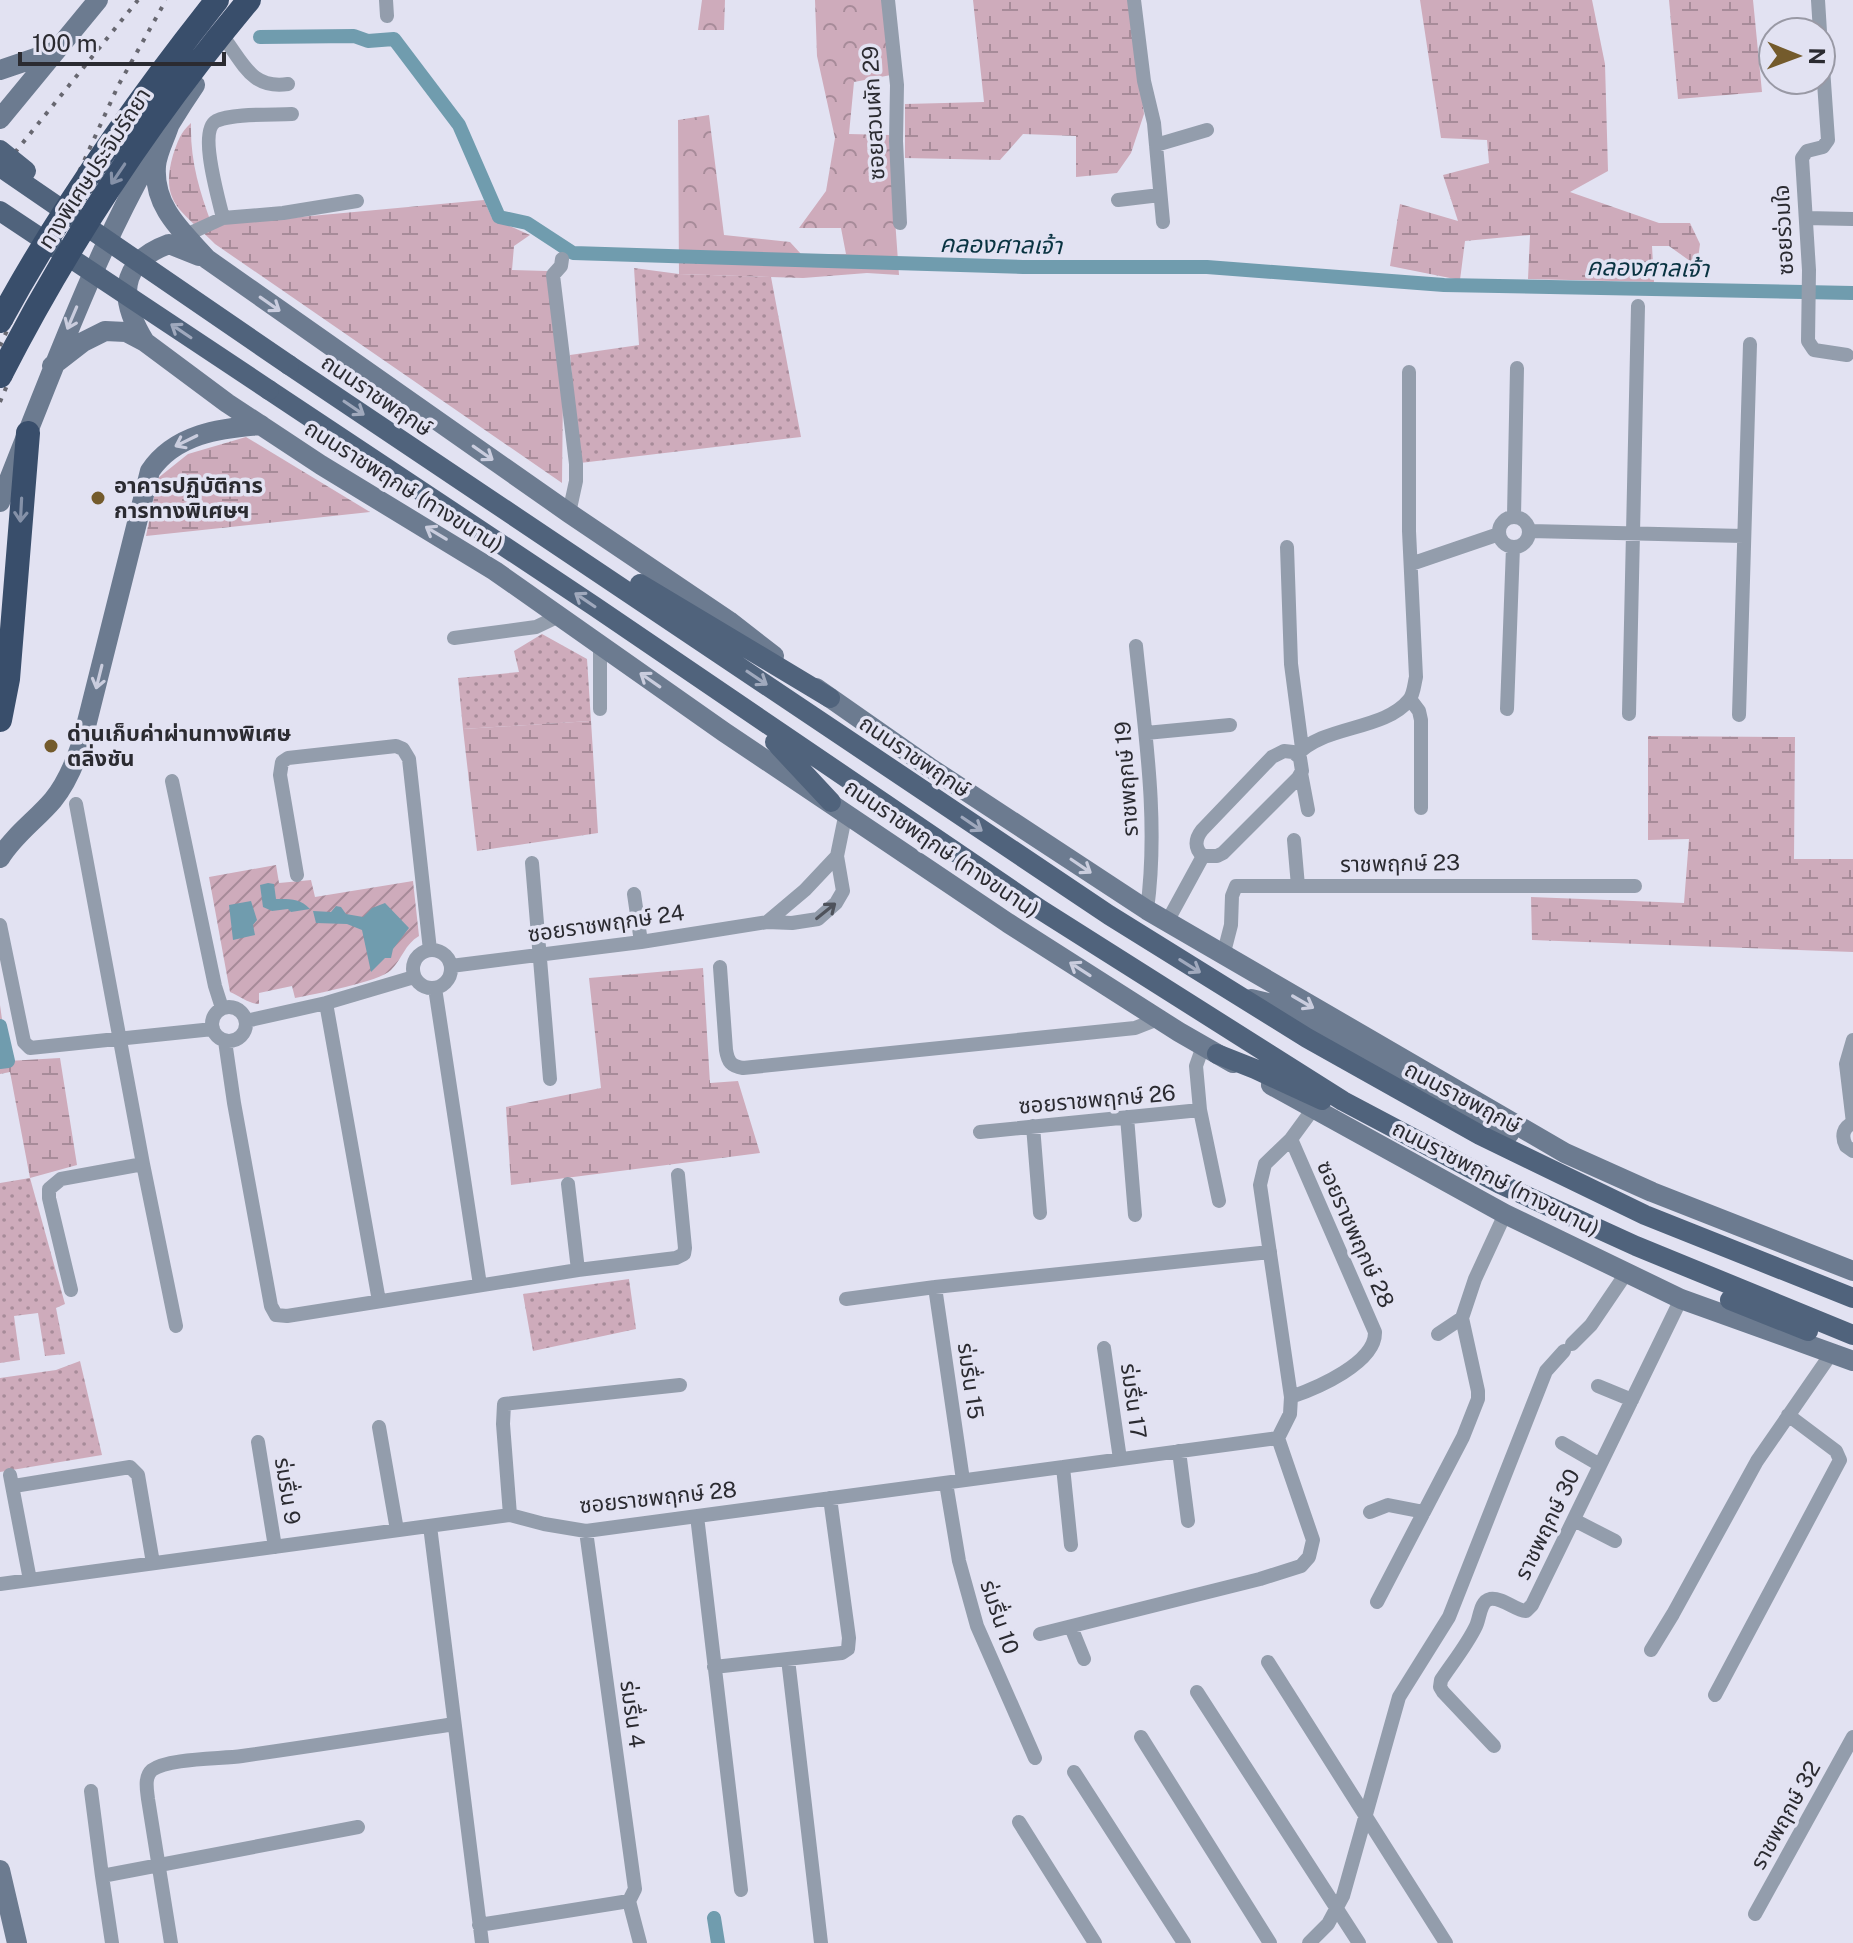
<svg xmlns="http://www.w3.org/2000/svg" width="1853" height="1943" viewBox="0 0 1853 1943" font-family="'Public Sans','Noto Sans Thai',sans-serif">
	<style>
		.grass { fill: url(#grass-dots) }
		.forest { fill: url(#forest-crowns) }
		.wetland { fill: url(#wetland-marsh) }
		.garden { fill: url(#garden-furrows) }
		.water { fill: #709cae }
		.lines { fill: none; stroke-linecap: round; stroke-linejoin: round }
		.canal { stroke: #709cae; stroke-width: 14 }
		.street { stroke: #939dac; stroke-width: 14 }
		.secondary { stroke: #6c7b90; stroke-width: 20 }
		.primary { stroke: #50637c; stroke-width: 20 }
		.highway { stroke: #394e6b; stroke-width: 24 }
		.rail { stroke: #676770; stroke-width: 4; stroke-dasharray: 4 8; stroke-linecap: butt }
		.primary-bridge { stroke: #50637c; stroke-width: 20 }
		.highway-bridge { stroke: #394e6b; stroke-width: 24 }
		.oneway { stroke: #8591a8 }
		.oneway2 { stroke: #cacdde }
		.oneway3 { stroke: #a0a9bd }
		.oneway4 { stroke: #4f535c }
		.poi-dot { fill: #745b2c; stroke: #e2e2f2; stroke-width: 3 }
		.labels { text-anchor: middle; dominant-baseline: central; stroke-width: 7; stroke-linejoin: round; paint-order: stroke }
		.street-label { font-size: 22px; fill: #2b2b31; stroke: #e2e2f2 }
		.poi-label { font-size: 22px; font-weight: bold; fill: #2b2b31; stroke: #e2e2f2; text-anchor: start }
		.water-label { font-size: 24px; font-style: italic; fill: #093341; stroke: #e2e2f2 }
	</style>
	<defs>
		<pattern id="grass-dots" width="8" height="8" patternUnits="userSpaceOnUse" patternTransform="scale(2)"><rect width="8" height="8" fill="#ceabbb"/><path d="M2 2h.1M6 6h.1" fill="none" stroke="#a78b99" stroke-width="1.8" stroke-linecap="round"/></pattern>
		<pattern id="forest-crowns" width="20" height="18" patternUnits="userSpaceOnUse" patternTransform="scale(2)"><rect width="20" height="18" fill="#ceabbb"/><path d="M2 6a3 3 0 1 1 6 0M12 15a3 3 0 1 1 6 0" fill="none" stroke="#a78b99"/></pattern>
		<pattern id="wetland-marsh" width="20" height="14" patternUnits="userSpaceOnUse" patternTransform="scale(2)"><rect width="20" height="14" fill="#ceabbb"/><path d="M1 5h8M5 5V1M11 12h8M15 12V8" fill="none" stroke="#a78b99"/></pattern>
		<pattern id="garden-furrows" width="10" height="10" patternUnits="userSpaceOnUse" patternTransform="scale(2)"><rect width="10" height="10" fill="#ceabbb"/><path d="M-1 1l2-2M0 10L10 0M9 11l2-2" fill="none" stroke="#a78b99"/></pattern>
	</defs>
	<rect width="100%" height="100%" fill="#e2e2f2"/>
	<!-- grass -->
	<path class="grass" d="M634,268L679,274L771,277L801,437L580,463L570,355L639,345Z
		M542,634L587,659L591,721L463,729L458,678L519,672L514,651Z
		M30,1178L65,1304L56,1308L65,1354L45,1356L38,1313L14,1316L20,1360L0,1363V1183Z
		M629,1279L636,1329L533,1351L523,1294Z
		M80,1361L102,1455L0,1472V1378L56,1370Z"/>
	<!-- forest -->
	<path class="forest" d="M702,0H725L724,30H698Z
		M815,0H885L891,75L854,82L849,134L889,135L899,275L867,273L803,278L679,274L678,120L709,115L724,235L790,242L801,254H846L841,228H799L826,191L835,138L817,56Z"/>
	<!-- wetland -->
	<path class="wetland" d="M973,0H1132L1144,114L1131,153L1117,173L1076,177V136L1023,134L1000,160L905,158V104L984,102Z
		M1420,0H1592L1605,64L1608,171L1570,192L1659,223H1690L1700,244L1697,266L1669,246H1652L1654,282L1528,279L1530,235L1465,241L1460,280L1390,266L1400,204L1458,221L1443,175L1489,163L1487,140L1441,138Z
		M1669,0H1753L1762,92L1678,99Z
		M191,123C190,160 199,190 212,225L484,200L492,218L530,235L514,246L512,270L547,271L563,387L562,483L215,244C183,211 159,204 173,155C178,141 180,133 191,123Z
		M246,437L370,512L146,536L158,478L188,454Z
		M591,721L598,833L477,851L463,729Z
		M1648,736L1795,737L1794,859H1853V952L1532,940L1531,897L1684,903L1689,839L1648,840Z
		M703,968L710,1083L738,1081L760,1153L511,1185L506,1107L601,1088L589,978Z
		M0,1005L8,1061L60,1058L77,1165L30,1178L10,1072L0,1074Z"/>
	<!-- garden -->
	<path class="garden" d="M276,865L279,883L311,880L315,897L413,881L419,936C405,944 402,959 391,970C379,982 314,994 295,998L292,986L259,993V1004C249,1004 240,996 230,992L209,877Z"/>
	<!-- water -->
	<path class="water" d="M268,883L274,884L276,899C289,899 300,898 310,909L291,912L288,909L272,911L263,907L260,885Z
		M251,901L257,920L253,925L255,935L233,940L229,905Z
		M385,903L409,928L393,949L391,958H385L371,972L362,930L347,924L316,923L313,911L331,912L336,906L341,907L346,914L363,917L372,908Z"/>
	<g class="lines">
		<!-- canal -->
		<path class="canal" d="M260,37L354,36L368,41L394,39L459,125L499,217L527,223L573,253L1023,267H1207L1444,285L1853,293
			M0,1026L8,1061L0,1062
			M714,1918L718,1943"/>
		<!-- street -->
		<path class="street" d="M386,0L387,16
			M888,0L897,85L896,141L900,223
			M1134,0L1144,81L1154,123L1163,222
			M1818,0L1820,32
			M1821,39L1828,140L1823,147L1807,151L1802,158L1809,270L1808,341L1814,350L1847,355
			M227,42C245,67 254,89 288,84
			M1156,145L1207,130
			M1118,200L1160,195
			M223,218C219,200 198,131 216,121C232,113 273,115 292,114
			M1806,218L1853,219
			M186,235L223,218L283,213L357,201
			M562,259L561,266L553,275L576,464V481L569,513
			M1514,516L1517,368
			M1499 532a15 15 0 1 1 30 0a15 15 0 1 1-30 0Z
			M1530,531L1744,536
			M1287,547L1291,664L1302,748
			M1411,564L1499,534
			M454,638L536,627L557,617
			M1136,646C1145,733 1159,822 1147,910
			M1410,699L1419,711L1421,720V808
			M600,709V646
			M1507,709L1513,547
			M1629,714L1638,306
			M1739,715L1750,344
			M1146,733L1230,725
			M1284,751L1293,752L1300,758L1302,771L1298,778L1223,853L1217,856H1203C1194,848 1195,839 1202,830L1272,757Z
			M1297,755C1323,725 1384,731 1409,700C1414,694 1414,685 1416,677L1409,531V372
			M1301,773L1308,810
			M172,781L215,986L222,1008
			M76,804L143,1164L176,1326
			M1294,840L1298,886
			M532,863L550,1079
			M297,875L280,775L282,762L288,758L396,746L403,749L409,759L430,950
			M634,894L641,942
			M767,922L805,890L837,856
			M1167,922L1203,856
			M0,925L24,1042L30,1048L213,1029
			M413 969a19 19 0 1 1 38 0a19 19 0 1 1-38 0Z
			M1223,956L1231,925L1232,896L1236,886H1635
			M451,966L641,942L767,922L792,923L818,919L836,903L843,891L837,856L846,812
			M720,967L726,1050C728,1062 731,1066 743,1068L1135,1028L1158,1019
			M435,988L480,1285
			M326,1003L379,1301
			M212 1024a17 17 0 1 1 34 0a17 17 0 1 1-34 0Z
			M246,1021L326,1003L414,977
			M225,1041L234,1103L271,1306L276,1315L287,1316L578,1270L676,1258L684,1254L685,1248L678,1175
			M1200,1110L1219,1201
			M1127,1117L1135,1215
			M1853,1123L1846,1064L1853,1040
			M1853,1123C1843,1127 1841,1136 1846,1146L1853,1151
			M1033,1126L1040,1213
			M980,1132L1200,1110L1196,1066L1203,1046
			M1291,1139L1375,1332C1376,1363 1317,1388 1291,1397L1260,1185L1265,1164Z
			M1291,1139L1313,1109
			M568,1184L578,1270
			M935,1287L963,1480
			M71,1290L49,1198V1189L61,1179L143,1164
			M846,1299L935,1287L1270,1252
			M1438,1334L1462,1318
			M1572,1344L1591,1325L1627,1272
			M1104,1348L1120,1459
			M1598,1386L1632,1400
			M379,1427L397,1530
			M258,1442L275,1547
			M1562,1443L1600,1465
			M1179,1451L1188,1521
			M1063,1467L1071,1545
			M10,1475L30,1580
			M946,1483L959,1561L977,1626L1035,1758
			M14,1486L130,1467L138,1475L153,1563
			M1370,1512L1388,1505L1424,1512
			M510,1515L503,1424L504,1404L680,1385
			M697,1516L741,1890
			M1574,1520L1615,1541
			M430,1526L482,1943
			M586,1531L635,1889L629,1901
			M0,1584L510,1515L544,1524L586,1531L1278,1438L1290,1414L1291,1397
			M1377,1602L1463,1437L1478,1399V1391L1462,1318L1475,1279L1505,1214
			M1071,1627L1084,1659
			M1040,1634L1260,1579L1301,1566L1309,1557L1313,1540L1278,1438
			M1651,1650L1673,1614L1757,1461L1831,1354
			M788,1659L821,1943
			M1268,1662L1446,1943
			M714,1667L842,1653L848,1649L849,1638L830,1498
			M1197,1692L1359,1943
			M1715,1695L1840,1460L1836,1451L1788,1415
			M1141,1737L1270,1943
			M1494,1746L1443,1692L1440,1687L1441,1680C1453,1662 1467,1645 1476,1626C1480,1618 1480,1601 1490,1599C1502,1597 1515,1610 1526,1611L1532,1605L1681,1299
			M1074,1772L1184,1943
			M91,1791L102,1876L358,1827
			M1019,1822L1095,1943
			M102,1876L112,1943
			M629,1901L640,1943
			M1755,1914L1853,1737
			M479,1925L629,1901
			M171,1943L148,1799C147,1790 144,1777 152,1770C168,1758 221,1759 242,1756C313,1746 383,1735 454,1724
			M1309,1943L1328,1924L1343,1896L1399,1697L1449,1617L1546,1371L1564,1351"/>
		<!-- secondary -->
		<path class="secondary" d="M0,70L53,52
			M0,119L98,0
			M170,123C166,137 157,152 156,166C153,207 182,231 207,259L569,513L729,621L774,656
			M145,342C119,300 117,263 169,244L199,256
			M52,366L83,342L105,331L126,332L145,342L227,403L321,465L495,571L724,732L1008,923L1179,1032L1233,1063
			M0,502C58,359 107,214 195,85
			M816,688L929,767L1147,910L1565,1153L1652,1192L1853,1271
			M0,858C14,835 36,820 53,800C67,783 75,763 82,742L150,471C175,434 220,428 261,425
			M1251,999L1268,1003L1509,1134
			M1271,1085L1505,1214L1681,1299L1853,1361
			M0,1870L17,1943"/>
		<!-- primary -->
		<path class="primary" d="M289,365L1109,915L1307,1038L1480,1135L1645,1215L1853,1298
			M269,390L594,606L1041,910L1343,1101L1500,1184L1636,1246L1853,1335
			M640,584L830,698
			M775,742L831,802
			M1217,1054L1255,1069L1322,1100
			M1730,1300L1808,1331"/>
		<!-- highway -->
		<path class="highway" d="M0,720L8,679L28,433"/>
		<!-- rail -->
		<path class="rail" d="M0,171L138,0
			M0,346L118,86L166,0
			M0,402L64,250L129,122L204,0"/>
		<!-- primary-bridge -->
		<path class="primary-bridge" d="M0,150L26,171
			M0,167L289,365
			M0,211L269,390"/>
		<!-- highway-bridge -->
		<path class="highway-bridge" d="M0,321C62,207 136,102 217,0
			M0,376C69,241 152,116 249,0"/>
	</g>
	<!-- one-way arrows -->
	<defs><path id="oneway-shaft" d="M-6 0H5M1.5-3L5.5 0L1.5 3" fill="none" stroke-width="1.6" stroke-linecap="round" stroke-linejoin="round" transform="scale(2)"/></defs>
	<g class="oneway">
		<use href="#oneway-shaft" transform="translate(118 174) rotate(124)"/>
		<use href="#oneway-shaft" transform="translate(21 510) rotate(93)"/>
	</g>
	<g class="oneway2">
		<use href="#oneway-shaft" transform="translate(270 304) rotate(35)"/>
		<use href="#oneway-shaft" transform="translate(72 318) rotate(113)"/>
		<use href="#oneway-shaft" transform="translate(186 441) rotate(154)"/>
		<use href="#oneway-shaft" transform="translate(483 453) rotate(35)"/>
		<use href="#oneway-shaft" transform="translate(436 533) rotate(-149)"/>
		<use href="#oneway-shaft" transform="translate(99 677) rotate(104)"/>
		<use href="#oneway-shaft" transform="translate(650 680) rotate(-145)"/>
		<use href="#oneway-shaft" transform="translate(1081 866) rotate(34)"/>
		<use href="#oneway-shaft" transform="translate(1080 969) rotate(-147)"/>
		<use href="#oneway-shaft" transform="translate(1303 1002) rotate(30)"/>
	</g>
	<g class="oneway3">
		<use href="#oneway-shaft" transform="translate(181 331) rotate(-146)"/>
		<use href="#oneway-shaft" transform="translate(354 408) rotate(34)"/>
		<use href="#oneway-shaft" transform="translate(585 600) rotate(-146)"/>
		<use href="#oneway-shaft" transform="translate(757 678) rotate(34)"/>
		<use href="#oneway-shaft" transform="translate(972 824) rotate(34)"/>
		<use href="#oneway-shaft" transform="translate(1190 966) rotate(32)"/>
	</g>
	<use class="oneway4" href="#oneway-shaft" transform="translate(826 911) rotate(-39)"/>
	<!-- markers -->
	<g class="poi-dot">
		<circle cx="98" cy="498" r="8"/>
		<circle cx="51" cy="746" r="8"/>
	</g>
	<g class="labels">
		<!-- street labels -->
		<g class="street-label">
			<text transform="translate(873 113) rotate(-93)">ซอยสวนผัก 29</text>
			<text transform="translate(94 168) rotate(-57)">ทางพิเศษประจิมรัถยา</text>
			<text transform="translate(1783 230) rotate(-93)">ซอยร่วมใจ</text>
			<text transform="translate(377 395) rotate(34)">ถนนราชพฤกษ์</text>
			<text transform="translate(404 486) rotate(32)">ถนนราชพฤกษ์ (ทางขนาน)</text>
			<text transform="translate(915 756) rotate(34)">ถนนราชพฤกษ์</text>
			<text transform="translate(1126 779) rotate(-94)">ราชพฤกษ์ 19</text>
			<text transform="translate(942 848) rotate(34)">ถนนราชพฤกษ์ (ทางขนาน)</text>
			<text transform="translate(1400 863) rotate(-1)">ราชพฤกษ์ 23</text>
			<text transform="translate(606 923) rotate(-8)">ซอยราชพฤกษ์ 24</text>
			<text transform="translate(1463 1097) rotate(28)">ถนนราชพฤกษ์</text>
			<text transform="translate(1097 1099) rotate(-5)">ซอยราชพฤกษ์ 26</text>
			<text transform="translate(1496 1178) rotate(27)">ถนนราชพฤกษ์ (ทางขนาน)</text>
			<text transform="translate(1356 1234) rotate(66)">ซอยราชพฤกษ์ 28</text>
			<text transform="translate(971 1381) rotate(82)">ร่มรื่น 15</text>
			<text transform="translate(1134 1401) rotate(82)">ร่มรื่น 17</text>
			<text transform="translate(288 1491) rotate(81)">ร่มรื่น 9</text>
			<text transform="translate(658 1497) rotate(-6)">ซอยราชพฤกษ์ 28</text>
			<text transform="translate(1547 1524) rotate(-64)">ราชพฤกษ์ 30</text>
			<text transform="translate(1000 1617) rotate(71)">ร่มรื่น 10</text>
			<text transform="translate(633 1714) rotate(82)">ร่มรื่น 4</text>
			<text transform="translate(1785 1815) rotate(-61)">ราชพฤกษ์ 32</text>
		</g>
		<!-- poi labels -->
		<g class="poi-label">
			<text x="114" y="485">อาคารปฏิบัติการ<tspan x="114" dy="25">การทางพิเศษฯ</tspan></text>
			<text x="67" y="733">ด่านเก็บค่าผ่านทางพิเศษ<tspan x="67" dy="25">ตลิ่งชัน</tspan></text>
		</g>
		<!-- water labels -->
		<g class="water-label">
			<text transform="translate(1001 244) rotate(1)">คลองศาลเจ้า</text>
			<text transform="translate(1648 267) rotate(1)">คลองศาลเจ้า</text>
		</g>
	</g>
	<!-- north arrow -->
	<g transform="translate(1797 56) rotate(91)"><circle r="38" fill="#e2e2f2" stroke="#9999a5" stroke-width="2"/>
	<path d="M0-6L14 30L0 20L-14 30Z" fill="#745b2c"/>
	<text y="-12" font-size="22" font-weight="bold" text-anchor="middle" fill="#2b2b31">N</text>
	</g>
	<!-- scale -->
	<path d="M20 52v12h204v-12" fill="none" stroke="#2b2b31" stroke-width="4"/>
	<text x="32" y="52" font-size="24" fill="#2b2b31" stroke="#e2e2f2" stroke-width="6" paint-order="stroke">100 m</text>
</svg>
